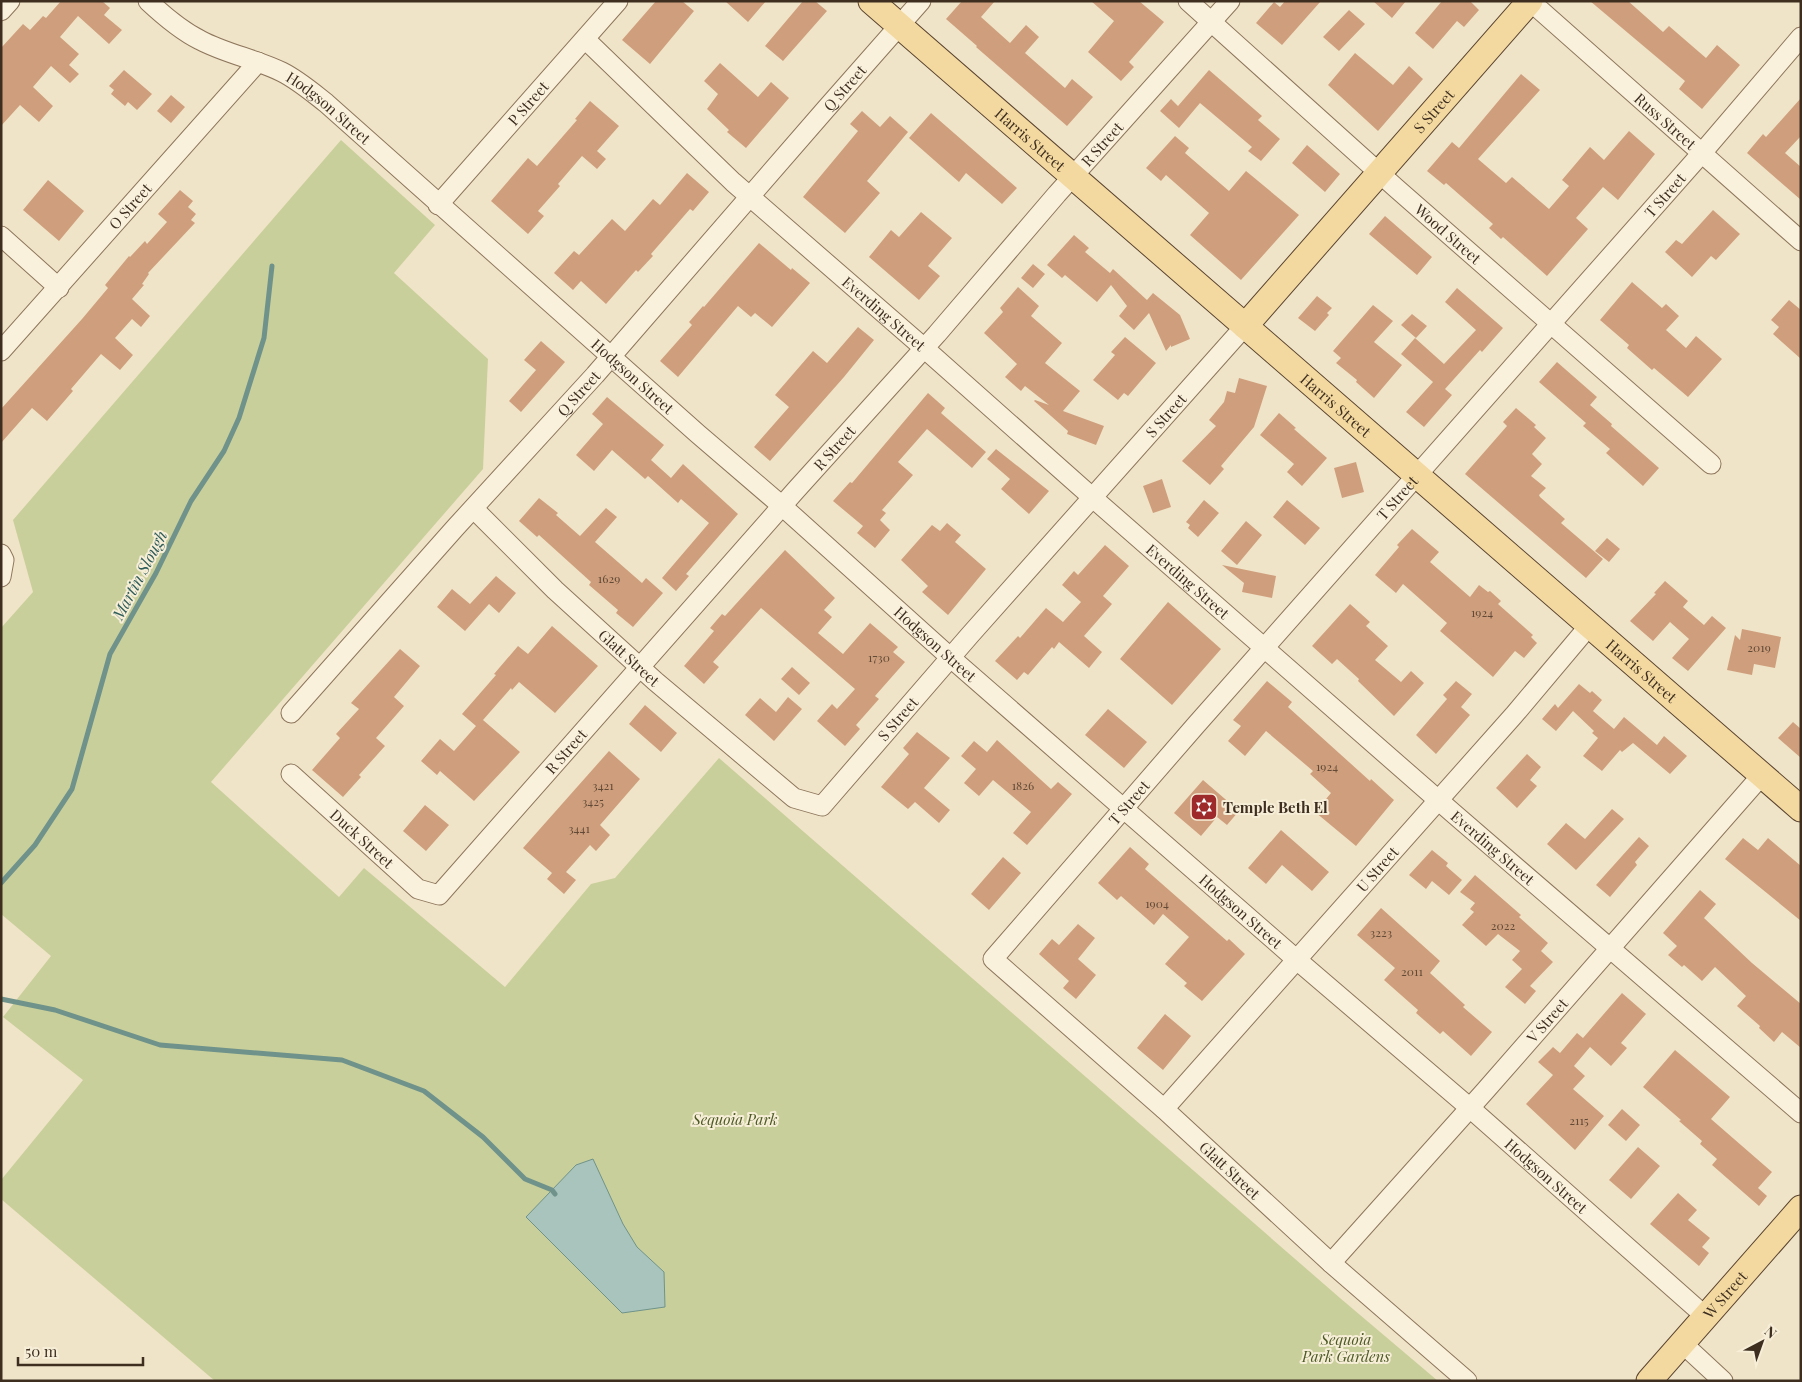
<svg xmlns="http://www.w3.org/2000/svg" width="1802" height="1382" viewBox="0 0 1802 1382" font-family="'Playfair Display',serif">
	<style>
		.green { fill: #c9cf9b }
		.water { fill: #a9c4bc; stroke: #6f938a }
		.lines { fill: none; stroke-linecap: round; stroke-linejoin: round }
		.stream { stroke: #6f938a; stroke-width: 5 }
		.building { fill: #cf9f7d }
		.minor-casing { stroke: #8d765c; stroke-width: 21 }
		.major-casing { stroke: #5b4430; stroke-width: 27 }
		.minor { stroke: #faf1dc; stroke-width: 19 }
		.major { stroke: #f3d9a0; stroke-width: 25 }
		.labels { text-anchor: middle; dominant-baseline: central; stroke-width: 4; stroke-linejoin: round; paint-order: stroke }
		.number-label { font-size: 12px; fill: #624a37 }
		.street-label { font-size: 15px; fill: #3d2e20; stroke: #f7eed8 }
		.poi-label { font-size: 15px; font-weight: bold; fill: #3d2e20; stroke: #f7eed8; text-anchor: start }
		.park-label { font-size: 15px; font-style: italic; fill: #4d5a26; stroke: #f7eed8 }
		.water-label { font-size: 16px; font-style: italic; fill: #2f5d5a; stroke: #f7eed8 }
	</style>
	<rect width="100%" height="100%" fill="#f0e4c8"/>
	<!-- green -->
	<path class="green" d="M341,140L435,225L394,273L488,359L483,469L211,782L339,897L364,868L505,987L591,884L615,878L719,758L1340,1298L1438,1381H215L1,1199V1180L83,1080L3,1017L51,956L1,914V628L33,592L13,520Z"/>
	<!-- water -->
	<path class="water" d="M593,1159L623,1224L637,1247L664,1272L665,1307L622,1313L526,1217L576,1165Z"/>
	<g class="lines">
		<!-- stream -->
		<path class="stream" d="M1,883L35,845L72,789L110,654L156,573L191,501L224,451L239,418L264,338L272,266
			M1,999L55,1010L160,1045L342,1060L424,1091L483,1137L525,1179L552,1190L555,1194"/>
	</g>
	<!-- building -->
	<path class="building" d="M61,1H102L110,8L104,15L122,30L109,44L78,16L60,37L79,54L69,65L79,74L70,83L51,66L33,87L53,106L39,122L20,105L1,126V48L23,24L30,30L43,16L46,18Z
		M656,1H682L694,11L650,64L622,40Z
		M725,1H766L748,22Z
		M803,1H815L827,11L783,61L765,46Z
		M962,1H995L981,17L1010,43L1026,25L1039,37L1025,53L1065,88L1072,79L1093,97L1067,126L976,47L977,46L946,19Z
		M1091,1H1139L1164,22L1129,62L1134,67L1121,81L1088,52L1114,21Z
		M1285,1H1321L1282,45L1256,23L1274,2L1280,7Z
		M1373,1H1406L1392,18Z
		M1442,1H1470L1479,10L1464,27L1457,21L1433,49L1415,33Z
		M1590,1H1628L1663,32L1669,26L1706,58L1717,45L1740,65L1702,109L1679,89L1685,81Z
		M1349,10L1365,24L1339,51L1323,37Z
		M1355,53L1393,85L1409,66L1423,79L1378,131L1328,85Z
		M720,63L758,97L771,82L789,98L746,148L727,132L729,130L707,109L718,94L704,81Z
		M124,70L152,94L137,110L128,102L125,106L111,94L114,90L109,86Z
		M1209,70L1262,116L1258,120L1280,139L1261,161L1248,151L1252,147L1200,103L1179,128L1160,111L1171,99L1178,106Z
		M1521,74L1540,90L1478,159L1506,183L1512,177L1549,209L1569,186L1562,180L1590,147L1604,160L1629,131L1655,154L1618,200L1603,187L1576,218L1588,229L1547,276L1503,237L1501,239L1489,228L1493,224L1446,183L1444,185L1427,171L1452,142L1459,148Z
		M171,95L185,107L171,123L157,111Z
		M1801,98V136L1785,153L1801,167V200L1747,153L1763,134L1766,137Z
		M590,101L619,126L597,151L606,159L597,169L582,156L558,184L560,186L538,211L544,216L528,234L491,201L528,158L537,166L577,120L575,119Z
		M862,111L880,127L890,116L908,132L867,181L880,193L845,233L803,197L858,131L850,124Z
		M931,113L1017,188L1002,204L966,173L959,182L909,138Z
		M1175,136L1189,148L1185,153L1229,191L1246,171L1299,215L1241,280L1190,235L1209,213L1166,175L1161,181L1146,168Z
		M1307,145L1340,174L1325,192L1292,163Z
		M687,173L709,192L693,211L690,209L651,254L653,256L638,272L636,270L606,304L581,281L573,290L554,273L574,251L579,255L612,219L625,231L653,199L660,205Z
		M48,180L84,211L59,241L23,210Z
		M180,190L193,201L188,207L196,214L191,220L195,223L148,273L149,274L142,284L144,285L132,299L150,316L141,327L132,319L115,338L133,355L120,370L101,354L71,389L73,391L47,421L32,408L1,443V409L82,319L108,288L105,285L129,256L130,257L145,241L147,244L167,222L158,214Z
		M1713,210L1740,234L1716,260L1711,256L1692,277L1665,252L1676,240L1682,244Z
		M921,212L952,238L928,266L940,276L919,300L869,257L891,230L899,237Z
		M1385,216L1432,257L1417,275L1369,234Z
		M1074,235L1089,248L1085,252L1110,273L1113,269L1147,300L1153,293L1180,315L1190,339L1171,347V345L1166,351L1149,313L1134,330L1119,316L1127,306L1111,285L1097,302L1065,275L1062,278L1047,265Z
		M759,243L791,270L792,268L810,283L772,327L755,313L751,317L738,306L678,377L660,361L692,325L689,322L703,306L704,307Z
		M1033,264L1045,274L1033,288L1021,278Z
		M1632,282L1662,308L1666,304L1679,316L1666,330L1686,348L1696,336L1722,359L1688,397L1654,368L1652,370L1627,348L1629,345L1600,320Z
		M1018,287L1039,306L1031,316L1062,343L1045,363L1080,391L1063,411L1104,426L1096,445L1067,434L1068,431L1034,401L1035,400L1049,405L1025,386L1021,391L1005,377L1017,364L984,333L1003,312L1000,308Z
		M1457,288L1503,328L1482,352L1480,350L1445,389L1452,395L1424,427L1406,412L1433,382L1401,354L1415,338L1444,364L1476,330L1445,302Z
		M1317,296L1332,308L1327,313L1329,315L1315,331L1298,318Z
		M1789,300L1801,310V359L1773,334L1779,327L1771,320Z
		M1373,305L1393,321L1374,342L1402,365L1374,398L1356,382L1357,380L1336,363L1341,358L1333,351Z
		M1412,314L1427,326L1416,338L1401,325Z
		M858,327L874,340L844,377L770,461L754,447L789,407L775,395L813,351L827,363Z
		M1125,337L1156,363L1128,396L1124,393L1118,400L1093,380L1115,355L1111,352Z
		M541,341L565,362L521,412L509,401L536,370L524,360Z
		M1557,362L1597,397L1590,405L1612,424L1611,426L1659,468L1643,486L1606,453L1610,449L1583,426L1586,423L1539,382Z
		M1239,378L1267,386L1254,427L1221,466L1224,469L1210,485L1182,461L1216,426L1209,420L1224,402L1227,391L1235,393Z
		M928,393L945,408L941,413L986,452L972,468L927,429L898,462L913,475L882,510L886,513L880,520L890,530L875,548L857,533L863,526L833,501L850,482L852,483Z
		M607,397L664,445L651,460L671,478L683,464L738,514L686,574L689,576L676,591L662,578L709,523L681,499L678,503L648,476L645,479L612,450L594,471L576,455L603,424L592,414Z
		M1516,408L1536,425L1534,427L1546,438L1532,454L1542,464L1531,476L1546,488L1539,495L1540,497L1565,519L1561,523L1603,559L1586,578L1465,474L1507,426L1503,422Z
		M1279,413L1296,428L1294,429L1327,458L1302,486L1287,472L1294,464L1260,435Z
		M996,449L1049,491L1029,514L1001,489L1010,479L987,459Z
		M1356,462L1364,492L1342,498L1334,468Z
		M1162,479L1171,507L1153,513L1143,486Z
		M539,498L558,513L556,515L580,536L606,508L617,517L595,542L642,583L646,578L663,593L633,627L616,613L618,610L589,585L591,582L539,535L537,537L519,521Z
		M1204,500L1219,513L1198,537L1188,528L1190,525L1186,522Z
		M1287,500L1320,528L1305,545L1273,517Z
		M1246,521L1262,535L1237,565L1221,551Z
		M947,523L961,535L955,542L986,569L948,615L922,592L928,586L901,560L932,525L940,531Z
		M1412,529L1439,552L1430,562L1470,597L1479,585L1488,592L1490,591L1501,601L1498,604L1533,635L1531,637L1537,643L1524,658L1515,651L1493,677L1440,631L1447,623L1403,584L1396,593L1375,575L1399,547L1397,545Z
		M1607,538L1620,549L1609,562L1595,551Z
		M1105,545L1129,566L1103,596L1112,604L1084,636L1102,652L1089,668L1059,642L1054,649L1052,647L1028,675L1024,672L1017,680L995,661L1018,636L1020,638L1046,608L1063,622L1081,602L1062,585L1074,571L1078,575Z
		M785,550L835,598L824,610L832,617L818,633L843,654L870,623L898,647L893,652L905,662L875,696L879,699L856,725L860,729L845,746L817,721L832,704L837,709L855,689L761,608L713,662L719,667L704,684L684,666L714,631L710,628L722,614L725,616Z
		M1222,565L1276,576L1272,598L1242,592L1244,583Z
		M496,576L516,593L499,613L489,604L465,631L437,607L452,589L470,604Z
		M1665,581L1688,601L1683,607L1704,625L1712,616L1726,628L1688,671L1672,658L1689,639L1670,622L1653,641L1630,621L1656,594L1654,593Z
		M1168,602L1221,649L1172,705L1120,659Z
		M1350,604L1370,622L1366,626L1388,646L1375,660L1401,682L1411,671L1424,683L1394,716L1358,681L1359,679L1337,659L1332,664L1312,646Z
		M552,626L598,666L555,713L519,682L512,690L511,688L483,720L520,752L474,801L440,771L437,775L421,761L440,739L454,751L476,726L462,714L496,675L494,674L518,646L528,654Z
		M1742,629L1781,637L1775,668L1754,664L1752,675L1727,670L1735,635L1740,640Z
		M400,649L420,666L394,697L404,706L376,738L385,746L359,775L361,777L343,797L312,770L340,738L336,734L359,709L351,703Z
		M792,667L810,683L799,695L781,679Z
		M1267,681L1292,702L1288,707L1370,781L1371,779L1394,800L1356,846L1315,812L1331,793L1310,774L1313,771L1266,731L1245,756L1228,741L1241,726L1233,720Z
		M1456,681L1472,694L1461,707L1470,715L1436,754L1416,735L1447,699L1443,695Z
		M1579,684L1590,693L1592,691L1602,700L1593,711L1614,729L1624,717L1657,745L1664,736L1687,756L1670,774L1633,743L1622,752L1620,750L1602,771L1583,756L1598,738L1592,733L1594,731L1573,711L1556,731L1542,719L1555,704L1558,708Z
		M788,697L802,709L774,741L745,715L760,698L776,712Z
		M645,705L677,733L661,752L629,724Z
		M1108,709L1147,742L1124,768L1085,735Z
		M1793,722L1801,729V758L1778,738Z
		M917,732L950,758L924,788L950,810L939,823L915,802L908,809L881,787L909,754L903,748Z
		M997,740L1051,789L1058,782L1072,794L1027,845L1013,833L1031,812L993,780L979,796L964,783L976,769L961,756L974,741L987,752Z
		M609,751L640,779L600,825L610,835L596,851L590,845L566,872L576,880L564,894L547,879L552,873L523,848Z
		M1527,754L1541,767L1530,780L1537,786L1517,808L1496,788Z
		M1203,780L1239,811L1227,825L1217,817L1201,836L1174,813Z
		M425,805L449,825L426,851L403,831Z
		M1612,809L1624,819L1576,870L1547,844L1566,823L1585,839Z
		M1281,830L1329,872L1312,891L1282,865L1266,884L1248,868Z
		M1639,837L1649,846L1635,862L1637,865L1610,897L1596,885Z
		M1743,838L1758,850L1768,838L1801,866V921L1725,859Z
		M1130,847L1149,864L1145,869L1227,941L1229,939L1245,954L1202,1001L1184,986L1187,983L1165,964L1189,937L1163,914L1154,925L1121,896L1117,900L1098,883Z
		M1432,850L1448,863L1446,866L1462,880L1449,895L1432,881L1426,889L1409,875Z
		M1003,857L1021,873L989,910L971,894Z
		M1475,875L1521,915L1519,917L1548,943L1541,951L1553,962L1530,986L1536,991L1525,1004L1505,987L1522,969L1512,960L1520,951L1498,934L1486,946L1462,925L1474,912L1470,909L1475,903L1460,892Z
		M1700,890L1716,904L1704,918L1752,963L1801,1004V1048L1782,1032L1774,1042L1759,1028L1760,1026L1737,1006L1746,996L1715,967L1702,981L1684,965L1682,967L1668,955L1677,946L1663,933Z
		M1381,908L1440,961L1430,973L1465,1005L1463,1007L1492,1032L1471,1056L1443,1031L1440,1034L1416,1013L1418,1010L1384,980L1395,968L1357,935Z
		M1078,924L1095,938L1078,959L1096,975L1076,999L1063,988L1069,981L1039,954L1052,939L1059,945Z
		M1622,993L1646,1014L1621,1043L1627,1048L1611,1066L1590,1047L1574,1066L1585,1076L1573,1089L1604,1116L1575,1150L1526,1104L1553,1075L1538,1062L1553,1047L1560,1053L1577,1033L1583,1038Z
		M1165,1014L1191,1036L1163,1070L1137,1048Z
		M1675,1050L1730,1097L1711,1119L1772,1172L1758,1188L1767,1196L1759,1206L1712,1165L1717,1159L1700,1144L1702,1141L1679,1121L1681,1120L1643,1087Z
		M1622,1109L1640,1125L1626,1141L1608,1125Z
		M1638,1147L1660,1166L1631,1199L1609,1180Z
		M1678,1193L1697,1210L1688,1220L1710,1238L1702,1247L1709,1253L1699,1266L1650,1224Z"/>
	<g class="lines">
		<!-- minor casing -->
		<g class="minor-casing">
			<g id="minor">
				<path id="s1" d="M148,1C164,16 180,30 200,40C226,54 256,59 282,72C298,80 312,92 326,103L698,434L782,506L951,658L1297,960L1470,1108L1705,1316"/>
				<path id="s2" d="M1188,1L1396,188L1711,464"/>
				<path id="s3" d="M1530,1L1801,241"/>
				<path d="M1,11L10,1"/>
				<path id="s4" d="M585,39L733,182L924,348L1093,498L1453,813L1801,1113"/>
				<path id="s5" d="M438,205L618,1"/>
				<path d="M1,236L59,288"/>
				<path id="s6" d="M1,351L258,62"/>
				<path id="s7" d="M474,509L555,590L655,681L794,798L822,806L970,635L1245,326"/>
				<path d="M1,554L4,560L1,577"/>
				<path id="s8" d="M291,713L455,528L595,375L825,110L921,1"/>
				<path id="s9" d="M291,774L418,889L439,895L796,490L937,334L1057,194L1230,1"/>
				<path id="s10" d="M1164,1109L1514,715L1589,626"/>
				<path id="s11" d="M1331,1263L1485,1091L1762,775"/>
				<path d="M1682,1343L1723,1381"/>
				<path id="s12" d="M1467,1381L1331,1263L1164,1109L993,959L1196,725L1701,154L1801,37"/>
			</g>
		</g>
		<!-- major casing -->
		<g class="major-casing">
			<g id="major">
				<path id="s13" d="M871,1L1801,809"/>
				<path id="s14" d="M1245,326L1530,1"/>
				<path id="s15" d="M1649,1381L1801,1208"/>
			</g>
		</g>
		<!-- minor -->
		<use href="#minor" class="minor"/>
		<!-- major -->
		<use href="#major" class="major"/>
	</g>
	<!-- icons -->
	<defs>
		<g id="synagogue-square" transform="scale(1.4375)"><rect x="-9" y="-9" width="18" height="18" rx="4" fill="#9e2a2b" stroke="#f7eed8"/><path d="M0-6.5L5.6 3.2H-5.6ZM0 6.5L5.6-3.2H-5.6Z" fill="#fff"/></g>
	</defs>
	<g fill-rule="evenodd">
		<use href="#synagogue-square" x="1204" y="807"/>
	</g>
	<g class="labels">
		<!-- number labels -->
		<g class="number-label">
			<text x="609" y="578">1629</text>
			<text x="1482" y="612">1924</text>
			<text x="1759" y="647">2019</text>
			<text x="879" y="657">1730</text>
			<text x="1327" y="766">1924</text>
			<text x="603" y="785">3421</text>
			<text x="1023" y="785">1826</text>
			<text x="593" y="801">3425</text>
			<text x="579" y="828">3441</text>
			<text x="1157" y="903">1904</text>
			<text x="1503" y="925">2022</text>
			<text x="1381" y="932">3223</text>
			<text x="1412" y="971">2011</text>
			<text x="1579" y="1120">2115</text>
		</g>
		<!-- street labels -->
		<g class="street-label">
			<text stroke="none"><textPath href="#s8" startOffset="835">Q Street</textPath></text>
			<text stroke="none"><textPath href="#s5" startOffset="136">P Street</textPath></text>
			<text stroke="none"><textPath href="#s1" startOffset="212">Hodgson Street</textPath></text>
			<text stroke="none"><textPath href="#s14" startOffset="286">S Street</textPath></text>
			<text stroke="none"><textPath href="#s3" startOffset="181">Russ Street</textPath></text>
			<text stroke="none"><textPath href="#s13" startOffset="211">Harris Street</textPath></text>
			<text stroke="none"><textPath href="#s9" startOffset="1195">R Street</textPath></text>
			<text stroke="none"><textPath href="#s12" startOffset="1652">T Street</textPath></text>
			<text stroke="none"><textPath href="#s6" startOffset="194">O Street</textPath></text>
			<text stroke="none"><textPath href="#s2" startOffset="349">Wood Street</textPath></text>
			<text stroke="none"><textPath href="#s4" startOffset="406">Everding Street</textPath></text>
			<text stroke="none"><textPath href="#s1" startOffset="618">Hodgson Street</textPath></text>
			<text stroke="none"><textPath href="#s8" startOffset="430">Q Street</textPath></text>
			<text stroke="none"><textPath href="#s13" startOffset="616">Harris Street</textPath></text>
			<text stroke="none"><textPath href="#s7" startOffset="981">S Street</textPath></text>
			<text stroke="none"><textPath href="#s9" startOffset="790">R Street</textPath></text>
			<text stroke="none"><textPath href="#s12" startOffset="1248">T Street</textPath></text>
			<text stroke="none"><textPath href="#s4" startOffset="811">Everding Street</textPath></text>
			<text stroke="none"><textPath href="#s1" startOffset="1022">Hodgson Street</textPath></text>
			<text stroke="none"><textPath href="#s7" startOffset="215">Glatt Street</textPath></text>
			<text stroke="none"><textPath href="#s13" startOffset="1021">Harris Street</textPath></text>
			<text stroke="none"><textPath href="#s7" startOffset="576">S Street</textPath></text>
			<text stroke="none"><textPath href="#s9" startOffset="385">R Street</textPath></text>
			<text stroke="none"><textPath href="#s12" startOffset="842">T Street</textPath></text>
			<text stroke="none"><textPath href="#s9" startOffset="96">Duck Street</textPath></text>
			<text stroke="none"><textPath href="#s4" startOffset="1216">Everding Street</textPath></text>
			<text stroke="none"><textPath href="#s10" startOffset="321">U Street</textPath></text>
			<text stroke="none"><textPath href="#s1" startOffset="1428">Hodgson Street</textPath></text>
			<text stroke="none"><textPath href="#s11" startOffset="325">V Street</textPath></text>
			<text transform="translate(1230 1170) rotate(43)">Glatt Street</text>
			<text stroke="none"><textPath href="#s1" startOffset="1832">Hodgson Street</textPath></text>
			<text stroke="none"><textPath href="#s15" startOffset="115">W Street</textPath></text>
		</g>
		<!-- poi labels -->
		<g class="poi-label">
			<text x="1223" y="807">Temple Beth El</text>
		</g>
		<!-- park labels -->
		<g class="park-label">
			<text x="735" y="1119">Sequoia Park</text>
			<text x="1346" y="1339">Sequoia<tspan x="1346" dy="17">Park Gardens</tspan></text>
		</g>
		<!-- water labels -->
		<g class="water-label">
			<text transform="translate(139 575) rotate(-62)">Martin Slough</text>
		</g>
	</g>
	<!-- border -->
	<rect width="1802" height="1382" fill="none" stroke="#3d2e20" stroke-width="5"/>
	<!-- north arrow -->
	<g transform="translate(1762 1342) rotate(41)" stroke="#f7eed8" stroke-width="4" paint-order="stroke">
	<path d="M0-4L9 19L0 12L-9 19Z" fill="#3d2e20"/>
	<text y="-8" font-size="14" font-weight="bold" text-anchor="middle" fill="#3d2e20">N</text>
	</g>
	<!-- scale -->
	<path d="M18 1357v8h125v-8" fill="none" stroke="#3d2e20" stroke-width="2.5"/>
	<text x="25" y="1357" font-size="15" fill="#3d2e20" stroke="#f7eed8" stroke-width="4" paint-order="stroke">50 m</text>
</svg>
